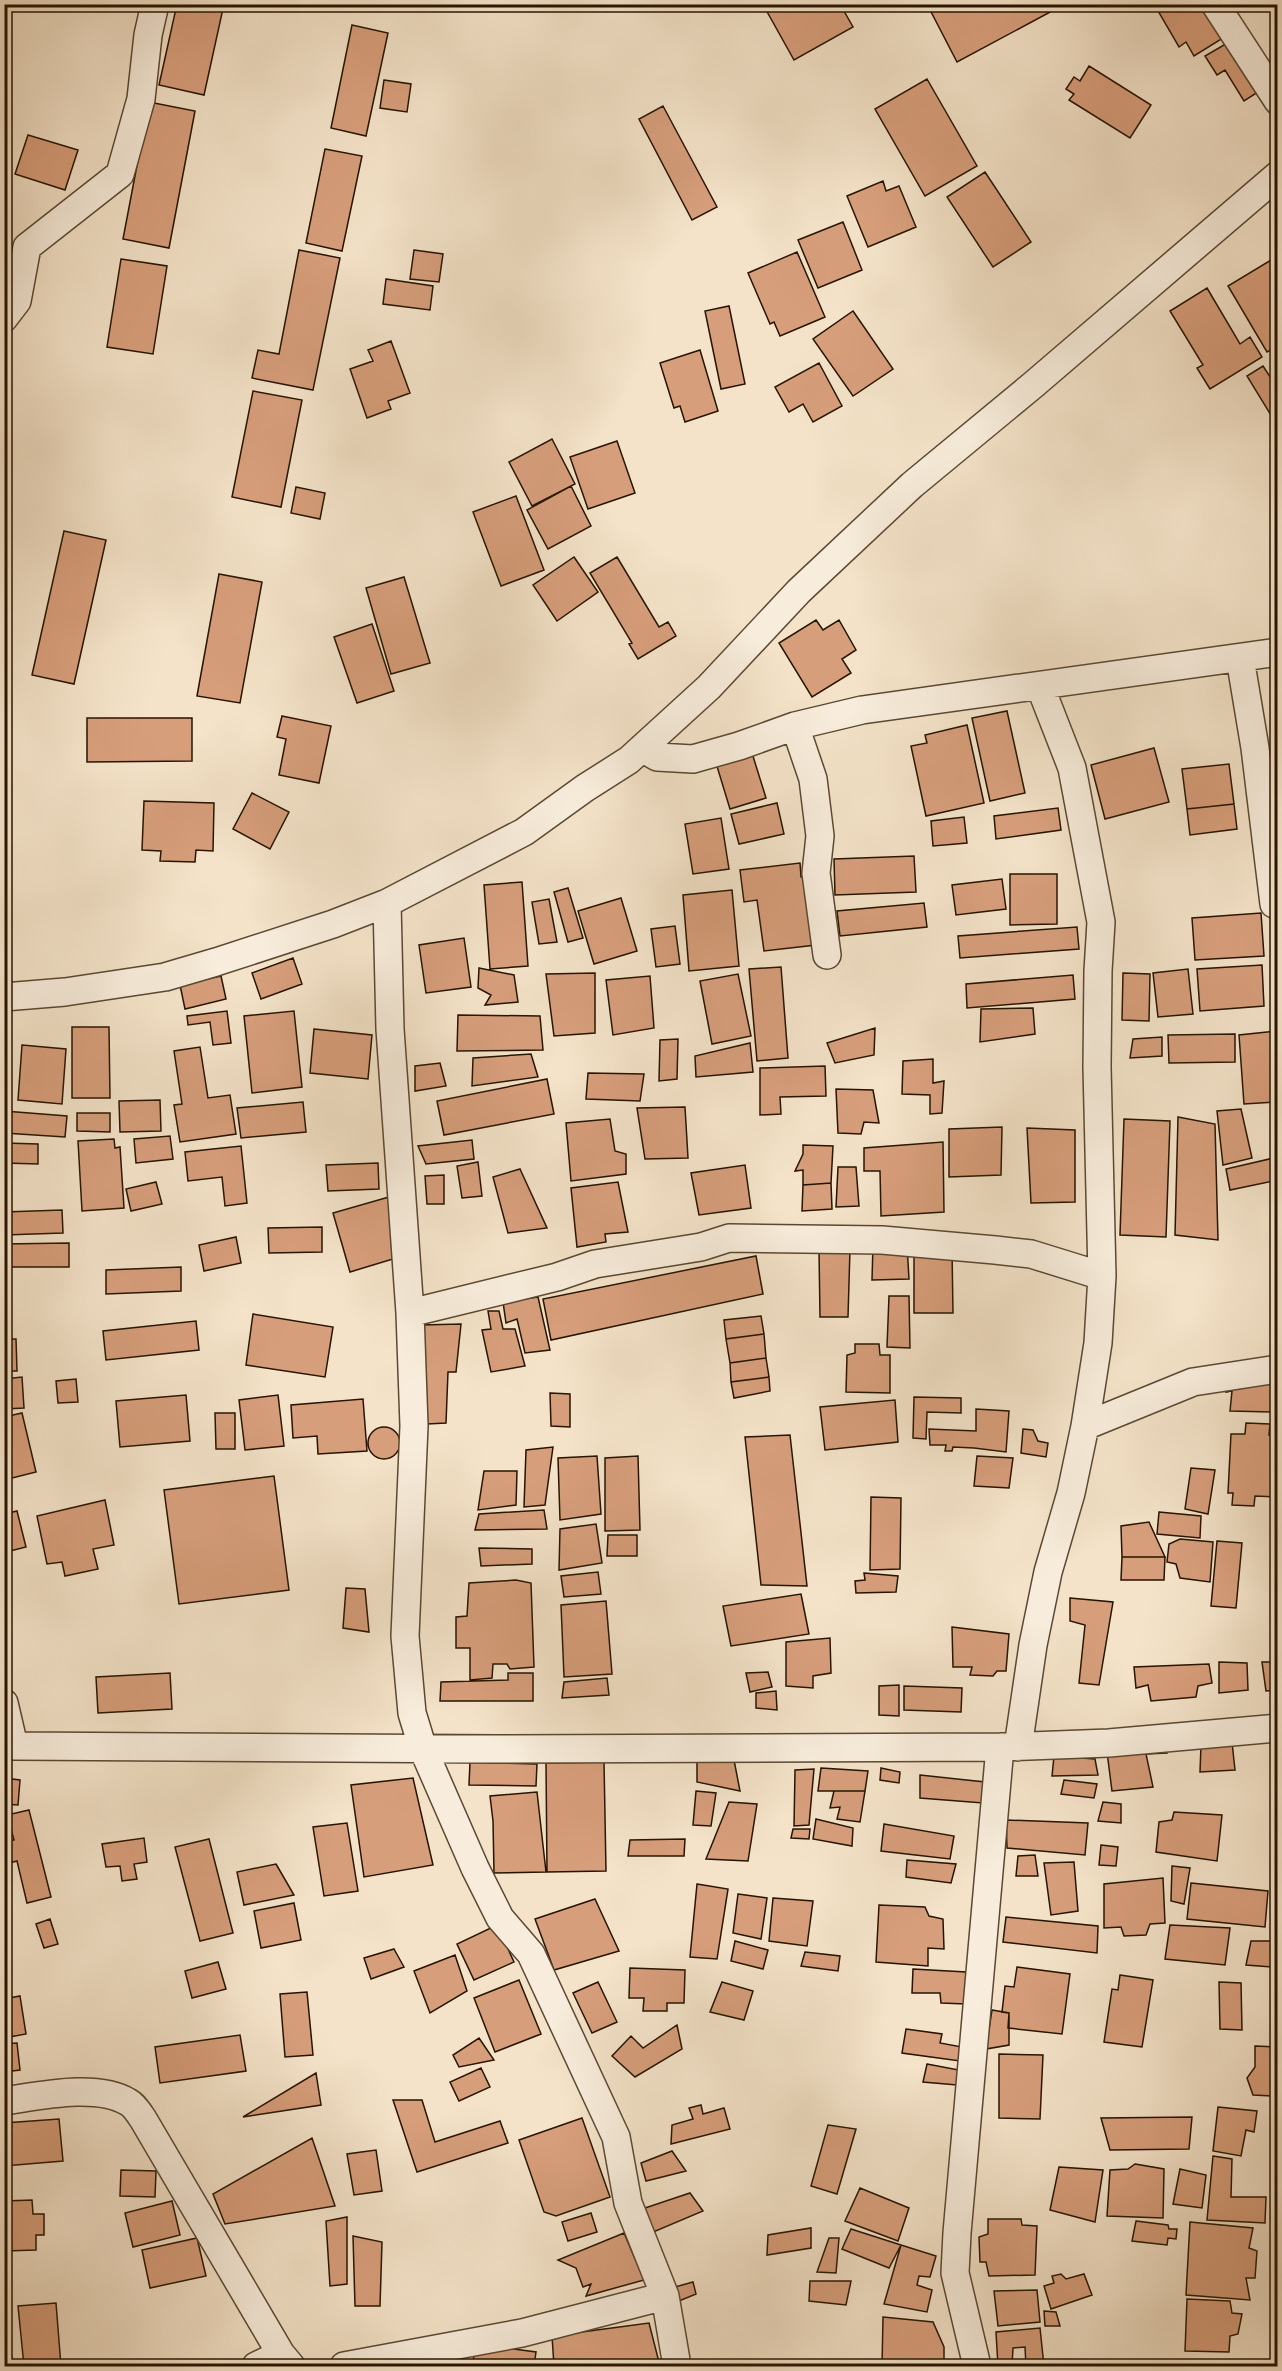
<svg xmlns="http://www.w3.org/2000/svg" width="1282" height="2371" viewBox="0 0 1282 2371" font-family="Alegreya,serif">
	<style>
		.building { fill: #d79e7b; stroke: #261400; stroke-width: 1.5 }
		.lines { fill: none; stroke-linecap: round; stroke-linejoin: round }
		.minor-casing { stroke: #5a4832; stroke-width: 30 }
		.minor { stroke: #f8eddc; stroke-width: 27 }
	</style>
	<rect width="100%" height="100%" fill="#f4e3c9"/>
	<filter id="stains"><feTurbulence type="fractalNoise" baseFrequency=".00333" numOctaves="4"/><feColorMatrix values="0 0 0 0 .2 0 0 0 0 .09 0 0 0 0 .02 0 0 0 .5 -.17"/></filter>
	<radialGradient id="worn" r=".72"><stop offset=".6" stop-color="#630" stop-opacity="0"/><stop offset="1" stop-color="#630" stop-opacity=".3"/></radialGradient>
	<!-- building -->
	<path class="building" d="M177,4H224L204,95L159,85Z
		M771,4H840L853,27L794,60L765,8Z
		M927,4H1065L957,62Z
		M1154,4H1204L1223,38L1194,56L1186,42L1179,47Z
		M352,25L388,33L366,136L331,128Z
		M1229,42L1258,92L1244,101L1225,70L1217,75L1205,56Z
		M1089,66L1151,105L1130,138L1069,100L1074,94L1066,89L1074,77L1080,81Z
		M927,79L977,166L925,196L875,109Z
		M384,80L411,84L407,112L380,108Z
		M149,102L195,111L169,248L123,239Z
		M663,106L717,207L692,220L639,119Z
		M28,135L78,150L65,190L15,174Z
		M325,149L362,156L342,251L306,243Z
		M985,172L1031,242L993,267L947,197Z
		M883,181L886,191L899,186L916,227L868,247L847,196Z
		M843,222L862,270L818,288L798,240Z
		M299,250L340,258L313,390L252,378L258,350L279,354Z
		M414,250L443,254L439,282L410,279Z
		M797,252L825,317L780,336L774,322L770,324L748,273Z
		M121,259L167,266L153,354L107,347Z
		M1271,260L1278,270V346L1267,352L1228,286Z
		M386,279L433,286L430,310L383,304Z
		M1207,288L1240,344L1250,337L1262,357L1210,389L1197,368L1203,365L1170,311Z
		M729,306L745,384L721,389L705,311Z
		M853,311L893,369L853,396L813,339Z
		M391,341L410,393L388,401L391,409L367,418L350,369L373,361L368,350Z
		M700,350L718,411L685,422L680,406L674,408L660,363Z
		M819,363L842,406L813,422L803,404L789,412L775,387Z
		M1263,366L1278,389L1277,425L1247,376Z
		M253,391L302,400L281,507L232,497Z
		M552,439L575,484L532,506L509,462Z
		M617,441L635,493L588,509L570,457Z
		M571,486L591,526L548,549L527,510Z
		M296,487L325,493L320,519L291,513Z
		M516,496L544,570L501,586L473,512Z
		M64,531L106,540L74,684L32,675Z
		M574,557L598,592L557,621L533,585Z
		M617,557L659,627L668,622L676,636L638,659L629,644L632,643L590,573Z
		M219,574L262,582L240,703L197,696Z
		M404,577L430,663L391,674L366,588Z
		M816,620L823,630L839,620L856,650L842,659L851,673L812,697L779,643Z
		M372,624L394,691L357,703L334,637Z
		M1007,711L1025,793L990,801L972,718Z
		M282,716L331,726L319,783L279,775L286,739L277,737Z
		M87,718H192V761L87,762Z
		M967,725L984,803L926,816L911,746L927,743L925,735Z
		M1154,748L1169,802L1105,819L1091,765Z
		M752,753L766,798L730,809L716,763Z
		M1229,764L1234,804L1187,809L1182,769Z
		M252,793L289,812L270,849L233,829Z
		M144,801L214,803L213,851L196,850L195,862L160,861L161,851L142,850Z
		M777,803L784,834L739,844L731,814Z
		M1234,804L1237,829L1190,835L1187,809Z
		M1058,808L1061,830L996,839L994,816Z
		M964,817L967,843L933,846L931,821Z
		M721,818L729,869L693,874L685,824Z
		M914,856L916,892L835,895L834,859Z
		M800,863L801,877L808,876L816,945L764,951L757,900L744,902L740,870Z
		M1010,874H1057V924L1010,925Z
		M1002,879L1006,909L956,915L952,885Z
		M522,882L528,966L490,969L484,885Z
		M568,888L583,938L568,942L554,892Z
		M732,890L739,966L689,971L683,895Z
		M621,898L637,951L594,964L578,911Z
		M549,899L557,942L539,944L532,902Z
		M924,903L927,927L840,936L837,911Z
		M1261,913L1264,956L1195,960L1192,918Z
		M675,926L680,964L656,967L651,929Z
		M1077,927L1079,949L960,958L958,936Z
		M464,938L471,987L426,993L419,945Z
		M1278,954V1006H1274L1272,955Z
		M293,958L302,984L261,999L252,973Z
		M1262,965L1264,1006L1200,1011L1197,969Z
		M781,967L788,1058L757,1061L749,969Z
		M479,968L514,975L518,1002L485,1005L491,995L478,988Z
		M1188,969L1193,1014L1158,1017L1153,973Z
		M595,973V1033L554,1036L546,974Z
		M1123,973L1150,974L1149,1021L1122,1020Z
		M738,974L751,1036L712,1044L700,981Z
		M1073,975L1075,999L967,1008L966,984Z
		M221,976L226,999L185,1009L180,985Z
		M650,976L654,1028L613,1035L606,980Z
		M1033,1008L1035,1034L980,1042L981,1009Z
		M227,1011L231,1043L213,1045L210,1022L188,1025L187,1016Z
		M294,1011L302,1087L252,1093L244,1016Z
		M458,1015L540,1016L543,1050L457,1051Z
		M72,1027H109L110,1098H72Z
		M875,1028L874,1055L835,1063L827,1043Z
		M314,1029L372,1035L368,1079L310,1073Z
		M1278,1031V1102L1244,1104L1239,1035Z
		M1235,1034V1062L1169,1063L1168,1035Z
		M1162,1037V1056L1130,1058L1133,1039Z
		M678,1039L677,1079L659,1081L660,1040Z
		M750,1043L753,1072L696,1077L695,1056Z
		M22,1045L66,1049L62,1104L18,1100Z
		M200,1047L208,1098L230,1095L236,1134L180,1142L174,1105L182,1104L174,1051Z
		M531,1054L538,1077L472,1086L473,1058Z
		M933,1059V1083L944,1081L942,1113L930,1114V1095L902,1094L903,1061Z
		M440,1063L446,1086L415,1091V1066Z
		M825,1066L826,1096L780,1097L781,1114L760,1115V1068Z
		M588,1073L644,1074L640,1101L586,1099Z
		M547,1079L554,1114L444,1135L437,1101Z
		M836,1089L873,1090L879,1123L864,1122L861,1134L838,1133Z
		M160,1100L161,1131L120,1132L119,1101Z
		M303,1102L306,1132L241,1138L237,1108Z
		M685,1107L688,1158L645,1159L637,1108Z
		M1241,1109L1252,1158L1223,1165L1217,1111Z
		M4,1111L67,1116L65,1137L4,1133Z
		M77,1113H110V1132L77,1131Z
		M1178,1117L1215,1124L1218,1240L1175,1235Z
		M610,1119L615,1151L626,1154V1174L571,1181L566,1123Z
		M1124,1119L1170,1121L1166,1237L1120,1235Z
		M1002,1127L1001,1175L949,1177V1129Z
		M1027,1128L1075,1130V1202L1031,1203Z
		M170,1136L173,1159L136,1163L134,1139Z
		M114,1139L115,1148L120,1147L124,1208L82,1211L78,1141Z
		M472,1140L474,1159L426,1164L418,1146Z
		M943,1142L944,1212L881,1216L880,1171H864V1148Z
		M4,1143L38,1144V1164L4,1163Z
		M803,1145L833,1146L831,1183L803,1185V1170L795,1171L803,1154Z
		M241,1146L247,1203L225,1206L222,1177L188,1181L185,1152Z
		M1278,1157V1180L1230,1190L1226,1169Z
		M478,1162L482,1196L462,1198L457,1166Z
		M378,1163L379,1189L328,1191L326,1165Z
		M745,1165L751,1208L699,1215L691,1173Z
		M838,1167H856L859,1206L836,1207Z
		M520,1169L547,1228L508,1233L493,1177Z
		M444,1175V1204H427L425,1176Z
		M156,1182L162,1204L131,1211L126,1189Z
		M618,1182L628,1232L605,1234L606,1242L577,1247L571,1188Z
		M831,1183L832,1209L802,1211L803,1185Z
		M389,1197L406,1255L350,1272L333,1213Z
		M62,1210L63,1233L4,1235V1212Z
		M322,1227V1252L269,1253L268,1228Z
		M236,1237L241,1263L204,1271L199,1245Z
		M69,1243V1267H4V1244Z
		M873,1245H907L909,1279L872,1280Z
		M914,1245L952,1249L953,1313H914Z
		M850,1249L848,1317H820L819,1250Z
		M756,1256L763,1294L551,1340L543,1299Z
		M181,1267V1291L106,1294V1270Z
		M889,1296H909L910,1348L887,1347Z
		M538,1297L550,1350L525,1353L517,1319L506,1323L503,1302Z
		M488,1311H499L503,1329H515L525,1366L491,1372L482,1330L491,1329Z
		M253,1314L333,1327L325,1377L246,1365Z
		M761,1316L764,1334L726,1339L724,1320Z
		M196,1321L199,1350L106,1360L103,1331Z
		M461,1324L456,1372H448L446,1423L427,1424L426,1373L420,1372L421,1325Z
		M764,1334L766,1358L730,1363L726,1339Z
		M4,1339H16L17,1371H4Z
		M855,1344H879L880,1355H890V1393L846,1392L847,1355L855,1353Z
		M766,1358L769,1377L731,1382L730,1363Z
		M22,1377L24,1408L4,1409V1379Z
		M769,1377L770,1391L734,1398L731,1382Z
		M76,1379L78,1402L58,1403L56,1381Z
		M1228,1381L1273,1382L1271,1412L1230,1411L1232,1391L1226,1392Z
		M550,1393L570,1394V1427L551,1426Z
		M186,1395L190,1441L120,1447L116,1401Z
		M278,1395L284,1446L245,1450L239,1400Z
		M914,1397L961,1398V1413L927,1412L926,1439L913,1438Z
		M363,1399L367,1451L318,1454L317,1436L293,1438L291,1405Z
		M895,1400L898,1442L825,1450L820,1407Z
		M976,1409L1009,1411L1006,1452L974,1448L953,1447L952,1451H945L946,1445H930L929,1429L976,1431Z
		M22,1413L36,1472L4,1480V1417Z
		M215,1413H235V1449H216Z
		M1246,1423L1270,1424L1269,1435L1278,1436V1497L1255,1496L1254,1506L1232,1505L1233,1493H1228L1231,1434H1245Z
		M368 1443a16 16 0 1 1 32 0a16 16 0 1 1-32 0Z
		M1023,1429L1033,1430L1038,1441L1048,1443L1046,1457L1021,1453Z
		M790,1435L807,1586L761,1585L745,1437Z
		M553,1447L545,1505L524,1507L526,1450Z
		M597,1456L601,1514L560,1520L558,1458Z
		M638,1456L640,1530L605,1531V1458Z
		M977,1456L1013,1458L1009,1488L974,1486Z
		M1191,1468L1215,1470L1208,1514L1185,1509Z
		M484,1471H517L516,1505L478,1510Z
		M274,1476L289,1590L179,1604L164,1490Z
		M871,1497L901,1498L900,1569L870,1570Z
		M105,1500L114,1545L93,1549L98,1569L65,1576L62,1562L47,1564L37,1516Z
		M544,1510L547,1529L475,1530L479,1514Z
		M17,1511L26,1547L6,1552L4,1514Z
		M1159,1512L1201,1516L1200,1538L1157,1534Z
		M1149,1522L1165,1557H1122L1121,1526Z
		M596,1524L602,1563L559,1570L560,1529Z
		M608,1535H637V1556H607Z
		M1180,1539L1213,1542L1210,1582L1180,1578L1176,1564L1167,1562L1169,1544Z
		M1217,1541L1242,1543L1236,1608L1211,1606Z
		M479,1548L532,1549V1564L481,1566Z
		M1122,1557H1165L1164,1580H1121Z
		M598,1572L601,1594L564,1597L561,1576Z
		M864,1573L898,1576L896,1592L856,1593L855,1581L865,1580Z
		M516,1580L531,1583L534,1667L510,1669L507,1664H493L492,1678L470,1680V1648H456V1617L467,1616L469,1583Z
		M346,1588L365,1589L369,1632L343,1628Z
		M801,1594L809,1634L731,1646L723,1606Z
		M1070,1598L1113,1602L1099,1685L1079,1683L1085,1625L1070,1621Z
		M606,1601L612,1674L564,1677L561,1605Z
		M952,1627L1009,1634L1006,1671H997L993,1676L970,1675L972,1667H953Z
		M830,1638L831,1673L813,1676V1688L786,1686V1642Z
		M1219,1662L1247,1663L1248,1690L1219,1693Z
		M1262,1662H1278V1690L1266,1691Z
		M1209,1664L1212,1683L1198,1686L1196,1697L1151,1701L1148,1685L1136,1688L1134,1667Z
		M768,1672L772,1687L750,1692L746,1673Z
		M170,1673L172,1709L98,1713L96,1677Z
		M508,1673H533V1701H440L441,1682L508,1680Z
		M607,1678L609,1695L562,1698L564,1682Z
		M899,1685V1716L879,1715V1686Z
		M904,1686L962,1688L961,1712L904,1710Z
		M776,1691L777,1710L756,1708V1693Z
		M1232,1742L1235,1770L1200,1772L1201,1745Z
		M1166,1744L1167,1753L1146,1754L1153,1787L1112,1791L1107,1752Z
		M1054,1756L1095,1759L1098,1775L1052,1776Z
		M734,1760L740,1791L697,1782V1762Z
		M470,1762L537,1764L536,1786L469,1785Z
		M604,1762L606,1871L547,1872L546,1763Z
		M821,1768L868,1771L865,1791H818Z
		M881,1768L900,1772L899,1783L880,1780Z
		M814,1769L809,1825L794,1826L795,1770Z
		M920,1775L985,1782L983,1803L920,1798Z
		M4,1778L20,1780L18,1805L4,1804Z
		M413,1778L433,1865L364,1877L351,1785Z
		M1064,1780L1097,1784L1094,1798L1061,1794Z
		M696,1791L716,1793L711,1826L693,1825Z
		M834,1791H865L860,1822L837,1819L840,1807L830,1808Z
		M537,1792L546,1872L494,1873L493,1821L490,1796Z
		M729,1802L757,1804L748,1861L706,1859Z
		M1103,1802L1121,1804V1823L1098,1821Z
		M29,1810L51,1897L27,1903L17,1861L6,1864L4,1842L14,1840L7,1815Z
		M1174,1812L1222,1815L1217,1861L1156,1852L1159,1822L1172,1820Z
		M816,1819L853,1828L852,1846L813,1839Z
		M1006,1820L1088,1823L1085,1855L1007,1848Z
		M347,1823L358,1891L324,1896L313,1827Z
		M884,1824L954,1836L950,1859L881,1851Z
		M793,1829H810L809,1839L791,1838Z
		M144,1838L147,1862L134,1864L137,1879L122,1881L120,1866L106,1867L102,1844Z
		M209,1839L233,1933L200,1941L175,1847Z
		M685,1839L684,1856H628L630,1840Z
		M1101,1845L1118,1847L1116,1866L1099,1865Z
		M1035,1855L1038,1876H1016L1018,1856Z
		M907,1860L956,1864L951,1883L906,1877Z
		M1074,1862L1078,1911L1051,1915L1044,1863Z
		M276,1864L294,1895L244,1905L237,1872Z
		M1172,1866L1190,1868L1184,1904L1171,1901Z
		M1163,1878L1165,1923L1150,1924L1146,1935L1124,1936L1121,1927L1104,1928V1884Z
		M1191,1883L1268,1891L1265,1927L1187,1919Z
		M697,1884L728,1889L717,1959L690,1957Z
		M738,1894L767,1898L761,1939L733,1933Z
		M773,1898L813,1901L807,1946L769,1941Z
		M595,1899L619,1951L554,1970L535,1919Z
		M294,1903L301,1940L261,1948L254,1911Z
		M879,1905L925,1907L929,1916L943,1919L944,1949L928,1948V1966L876,1962Z
		M1006,1917L1098,1926L1097,1953L1003,1942Z
		M50,1919L58,1944L44,1948L36,1924Z
		M497,1925L514,1962L474,1980L457,1944Z
		M1170,1925L1230,1928L1225,1965L1165,1959Z
		M735,1941L768,1950L763,1969L731,1961Z
		M1251,1941H1272L1273,1967L1246,1965Z
		M394,1949L404,1967L371,1979L364,1958Z
		M805,1952L840,1956L838,1971L801,1966Z
		M455,1955L467,1991L430,2013L414,1971Z
		M218,1962L226,1989L192,1998L185,1971Z
		M1017,1967L1070,1974L1062,2034L1008,2028L1009,2013L1002,2012L1005,1986L1014,1987Z
		M630,1968L685,1970L684,2003H667V2011H643L644,1998H629Z
		M913,1969L966,1972V2004L941,2003L940,1993H912Z
		M1120,1975L1153,1980L1142,2047L1104,2042L1112,1989L1118,1990Z
		M519,1980L541,2034L495,2052L474,1998Z
		M598,1982L617,2022L592,2033L573,1993Z
		M722,1982L753,1991L744,2020L710,2012Z
		M1219,1982L1241,1983L1242,2030L1220,2029Z
		M307,1992L313,2055L285,2057L280,1994Z
		M20,1996L26,2034L4,2038V1999Z
		M992,2010L1009,2013V2045L986,2049Z
		M677,2025L682,2049L635,2077L612,2056L631,2036L643,2048Z
		M906,2029L942,2034L940,2043L962,2047L960,2061L902,2053Z
		M240,2035L246,2071L160,2083L155,2047Z
		M479,2038L494,2060L459,2067L453,2055Z
		M17,2043L20,2070L4,2072V2044Z
		M1255,2046L1276,2047L1273,2096L1253,2095L1247,2078L1255,2067Z
		M999,2054L1043,2055L1040,2119L999,2118Z
		M927,2064L959,2070L957,2085L923,2082Z
		M481,2068L490,2087L459,2101L450,2082Z
		M316,2073L321,2105L243,2117Z
		M393,2100H422L435,2142L500,2121L508,2143L417,2172Z
		M701,2105L703,2114L724,2108L730,2129L671,2144L672,2125L693,2119L689,2108Z
		M1218,2107L1257,2111L1254,2132L1246,2130L1241,2156L1213,2151Z
		M1192,2117L1189,2149L1110,2150L1101,2118Z
		M582,2118L610,2197L556,2216L544,2212L519,2140Z
		M59,2119L63,2161L4,2166V2123Z
		M828,2125L856,2129L837,2194L811,2186Z
		M312,2138L335,2206L225,2224L213,2194Z
		M376,2150L382,2191L354,2195L347,2154Z
		M672,2151L686,2171L646,2181L641,2163Z
		M1213,2156L1232,2159L1231,2197H1266L1265,2223L1207,2220Z
		M1135,2164L1164,2169L1163,2218L1107,2216L1110,2170L1128,2169Z
		M1059,2167L1103,2170L1095,2222L1050,2210Z
		M1180,2169L1206,2175L1202,2208L1173,2204Z
		M121,2170L156,2171L155,2197L120,2196Z
		M860,2188L909,2208L898,2241L845,2221Z
		M690,2193L703,2211L651,2233L645,2208Z
		M32,2200L33,2214H44V2235H36V2250L4,2251V2201Z
		M172,2201L180,2235L133,2247L125,2213Z
		M591,2213L597,2232L568,2241L562,2222Z
		M347,2217V2284L330,2286L326,2221Z
		M988,2219H1021L1022,2225L1037,2226L1035,2275L989,2276L986,2262H980L979,2237L988,2234Z
		M1136,2221L1168,2225L1169,2229H1177L1176,2239L1168,2238L1167,2245L1132,2241Z
		M1190,2222L1253,2228L1249,2248L1257,2251L1255,2278H1246L1250,2300L1186,2295Z
		M811,2228V2248L767,2255L768,2235Z
		M851,2229L901,2245L889,2268L842,2249Z
		M624,2233L644,2280L586,2296L591,2284L583,2287L576,2268L558,2260Z
		M353,2236L382,2242L380,2306H355Z
		M197,2238L206,2276L150,2288L142,2250Z
		M829,2238H839L836,2273L817,2272Z
		M901,2245L936,2256L930,2277L919,2276L917,2285L932,2290L927,2312L884,2304Z
		M4,2265H9L8,2309H4Z
		M1061,2274L1066,2279L1084,2274L1092,2295L1051,2309L1044,2286L1054,2283L1052,2276Z
		M810,2281H851L846,2305L809,2301Z
		M693,2282L696,2294L679,2301L675,2287Z
		M1037,2290L1040,2322L998,2326L994,2291Z
		M1187,2299L1230,2301L1232,2313L1242,2314L1238,2334L1230,2336L1229,2352L1185,2351Z
		M56,2303L61,2366H24L18,2306Z
		M1044,2311L1056,2312L1060,2326H1045Z
		M883,2317L933,2322L944,2347V2360H937L936,2366H882Z
		M649,2323L660,2366H554L552,2336Z
		M4,2325H7L13,2366H4Z
		M1040,2328L1044,2366H1026L1025,2347L1013,2348L1012,2366H998L996,2332Z
		M476,2344L536,2352L534,2366H472Z"/>
	<g class="lines">
		<!-- minor casing -->
		<g class="minor-casing">
			<path id="minor" d="M1215,4L1278,101
				M4,318L17,301L27,247L120,174L141,99L148,35L155,4
				M1240,658L1255,748L1274,904
				M795,726L813,779L820,836L816,873L827,955
				M642,748L657,757L693,759L739,746L795,726L862,710L1278,652
				M387,903L390,1029L410,1313L414,1426L405,1636L412,1713L423,1749L475,1868L500,1918L531,1954L616,2137L628,2203L665,2296L677,2366
				M4,997L65,992L165,977L216,962L333,924L387,903L524,832L585,788L629,760L709,687L799,591L912,485L1033,385L1278,175
				M410,1313L557,1277L595,1264L701,1247L729,1238L882,1240L995,1250L1031,1254L1102,1276
				M1085,1426L1193,1382L1278,1369
				M4,1703L14,1746L499,1749L1000,1747L1109,1743L1278,1728
				M1018,1747L1033,1645L1048,1572L1071,1493L1085,1426L1098,1343L1102,1276L1097,1067L1098,971L1101,922L1072,768L1040,686
				M4,2101C39,2096 97,2083 128,2102C134,2105 139,2113 143,2119L281,2354L291,2366
				M256,2366L281,2354
				M344,2366L522,2333L665,2296
				M977,2366L955,2273L957,2233L1000,1747"/>
		</g>
		<!-- minor -->
		<use href="#minor" class="minor"/>
	</g>
	<!-- margin -->
	<rect width="1282" height="2371" fill="none" stroke="#f4e3c9" stroke-width="24"/>
	<rect x="6" y="6" width="1270" height="2359" fill="none" stroke="#261400" stroke-width="3"/>
	<rect x="12" y="12" width="1258" height="2347" fill="none" stroke="#261400" stroke-width="1.5"/>
	<rect width="100%" height="100%" filter="url(#stains)"/>
	<rect width="100%" height="100%" fill="url(#worn)"/>
</svg>
